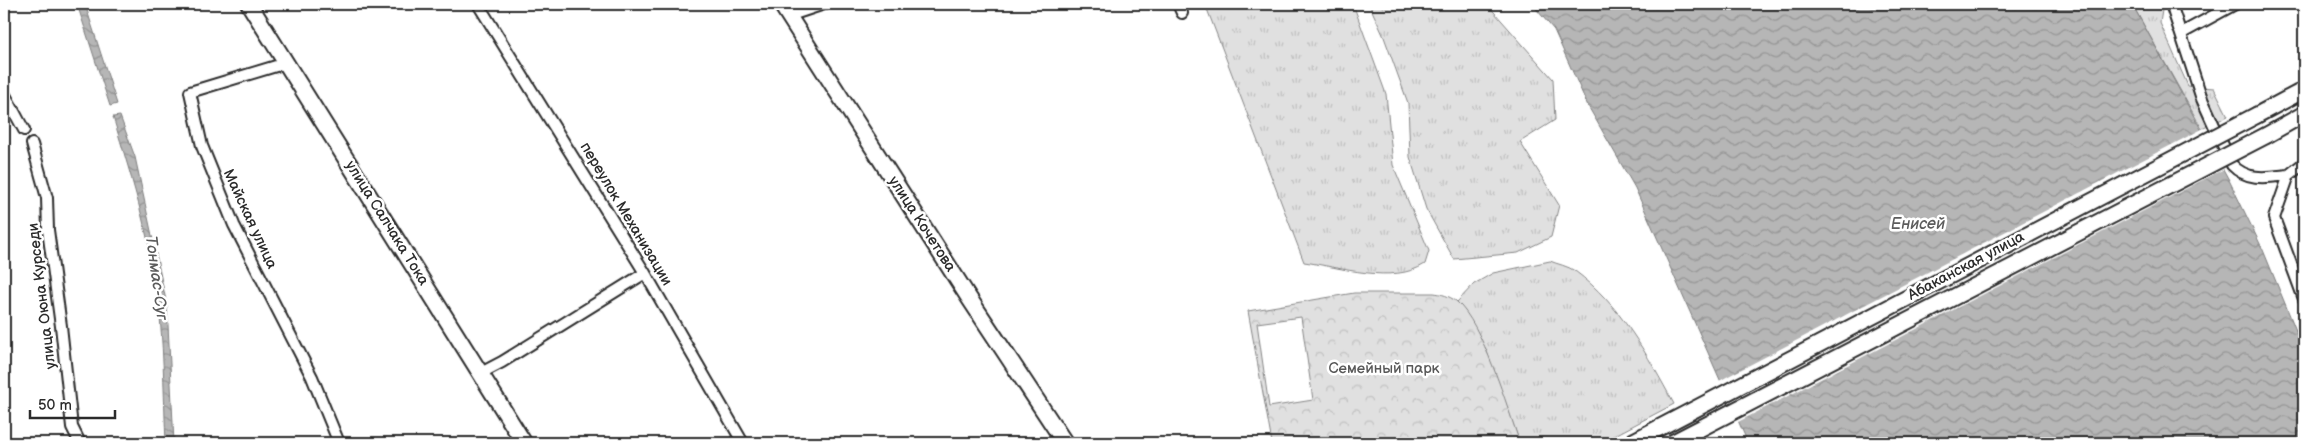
<svg xmlns="http://www.w3.org/2000/svg" width="2308" height="447" viewBox="0 0 2308 447" font-family="'Balsamiq Sans',sans-serif">
	<style>
		.grass { fill: url(#grass-tufts); stroke: #868686 }
		.park { fill: url(#park-crowns); stroke: #868686; fill-rule: evenodd }
		.water { fill: url(#water-waves); stroke: #7e7e7e }
		.pier { fill: #fff }
		.lines { fill: none; stroke-linecap: round; stroke-linejoin: round }
		.street-casing { stroke: #2b2b2b; stroke-width: 14 }
		.secondary-casing { stroke: #2b2b2b; stroke-width: 19 }
		.street { stroke: #fff; stroke-width: 10 }
		.secondary { stroke: #fff; stroke-width: 15 }
		.secondary-bridge-casing { stroke: #2b2b2b; stroke-width: 19; stroke-linecap: butt }
		.secondary-bridge { stroke: #fff; stroke-width: 15 }
		.labels { text-anchor: middle; dominant-baseline: central; stroke-width: 5; stroke-linejoin: round; paint-order: stroke }
		.street-label { font-size: 15px; fill: #2b2b2b; stroke: #fff }
		.park-label { font-size: 15px; fill: #585858; stroke: #fff }
		.water-label { font-size: 16px; font-style: italic; fill: #5c5c5c; stroke: #fff }
	</style>
	<defs>
		<pattern id="grass-tufts" width="24" height="20" patternUnits="userSpaceOnUse" patternTransform="scale(1.25)"><rect width="24" height="20" fill="#e0e0e0"/><path d="M3 7l-1-3M5 7V3M7 7l1-3M15 17l-1-3M17 17v-4M19 17l1-3" fill="none" stroke="#c0c0c0"/></pattern>
		<pattern id="park-crowns" width="20" height="18" patternUnits="userSpaceOnUse" patternTransform="scale(1.25)"><rect width="20" height="18" fill="#e0e0e0"/><path d="M2 6a3 3 0 1 1 6 0M12 15a3 3 0 1 1 6 0" fill="none" stroke="#c0c0c0"/></pattern>
		<pattern id="water-waves" width="16" height="10" patternUnits="userSpaceOnUse" patternTransform="scale(1.25)"><rect width="16" height="10" fill="#b6b6b6"/><path d="M0 5q4-4 8 0t8 0" fill="none" stroke="#949494"/></pattern>
	</defs>
	<rect width="100%" height="100%" fill="#fff"/>
	<filter id="ink" filterUnits="userSpaceOnUse"><feTurbulence type="fractalNoise" baseFrequency=".02" numOctaves="2"/><feDisplacementMap in="SourceGraphic" scale="10" xChannelSelector="R" yChannelSelector="G"/><feConvolveMatrix kernelMatrix="1 2 1 2 8 2 1 2 1" color-interpolation-filters="sRGB"/></filter>
	<g filter="url(#ink)">
		<!-- grass -->
		<path class="grass" d="M1220,4H1353L1386,94L1393,165L1429,251L1425,264C1393,285 1340,267 1304,262L1207,9Z
			M1369,4H1487L1553,79L1555,120L1520,142L1559,205L1551,237L1518,253L1454,259L1426,209L1410,157L1408,103L1384,37Z
			M2132,4H2163L2160,23L2188,86L2214,88L2228,116L2202,129Z
			M1550,261C1557,264 1568,266 1575,271C1620,304 1648,356 1674,404L1600,443H1520L1486,349L1457,302L1474,284L1493,273Z"/>
		<!-- park -->
		<path class="park" d="M1354,293H1434C1442,294 1449,296 1456,301C1483,324 1507,407 1520,443H1272L1248,311ZM1301,317L1313,400L1269,407L1257,323Z"/>
		<!-- water -->
		<path class="water" d="M77,4H85L117,104L110,106Z
			M1532,4H2132L2229,180L2263,250L2304,350V443H1748L1635,188L1588,106L1554,30Z
			M120,116L135,157L167,305L174,443H166C164,402 164,359 160,317C154,249 133,182 113,117Z"/>
		<!-- pier -->
		<path class="pier" d="M2204,128L2226,168L1736,423L1717,382Z"/>
		<g class="lines">
			<!-- street casing -->
			<g class="street-casing">
				<path id="street" d="M478,4L645,273L743,443
					M1178,4L1182,13
					M2171,4L2202,99L2232,165C2248,182 2269,177 2289,175
					M788,16L824,4
					M2182,33L2235,4
					M286,63L190,92L202,146L234,225L312,377L339,443
					M4,93L24,130
					M32,144L47,198L48,230L61,326L72,427L80,443
					M2289,175L2274,218L2304,299
					M2289,175L2304,163
					M481,373L502,362L645,273"/>
			</g>
			<!-- secondary casing -->
			<g class="secondary-casing">
				<path id="secondary" d="M249,4L524,443
					M781,4L969,298L1065,443
					M2257,115L2304,90
					M2267,135L2304,114"/>
			</g>
			<!-- street -->
			<use href="#street" class="street"/>
			<!-- secondary -->
			<use href="#secondary" class="secondary"/>
			<!-- secondary-bridge casing -->
			<g class="secondary-bridge-casing">
				<path id="secondary-bridge" d="M1632,442L2257,115
					M1672,443L2267,135"/>
			</g>
			<!-- secondary-bridge -->
			<use href="#secondary-bridge" class="secondary-bridge"/>
		</g>
	</g>
	<g class="labels">
		<!-- street labels -->
		<g class="street-label">
			<text transform="translate(626 214) rotate(59)">переулок Механизации</text>
			<text transform="translate(250 219) rotate(65)">Майская улица</text>
			<text transform="translate(387 223) rotate(58)">улица Салчака Тока</text>
			<text transform="translate(922 224) rotate(57)">улица Кочетова</text>
			<text transform="translate(1966 266) rotate(-28)">Абаканская улица</text>
			<text transform="translate(42 296) rotate(-97)">улица Оюна Курседи</text>
		</g>
		<!-- park labels -->
		<g class="park-label">
			<text x="1384" y="368">Семейный парк</text>
		</g>
		<!-- water labels -->
		<g class="water-label">
			<text x="1918" y="224">Енисей</text>
			<text transform="translate(156 278) rotate(82)">Тонмас-Суг</text>
		</g>
	</g>
	<!-- margin -->
	<rect width="2308" height="447" fill="none" stroke="#fff" stroke-width="20"/>
	<rect x="10" y="10" width="2288" height="427" fill="none" stroke="#2b2b2b" stroke-width="2" filter="url(#ink)"/>
	<!-- scale -->
	<path d="M30 410v8h85v-8" fill="none" stroke="#2b2b2b" stroke-width="2.5"/>
	<text x="38" y="410" font-size="15" fill="#2b2b2b" stroke="#ffffff" stroke-width="4" paint-order="stroke">50 m</text>
</svg>
